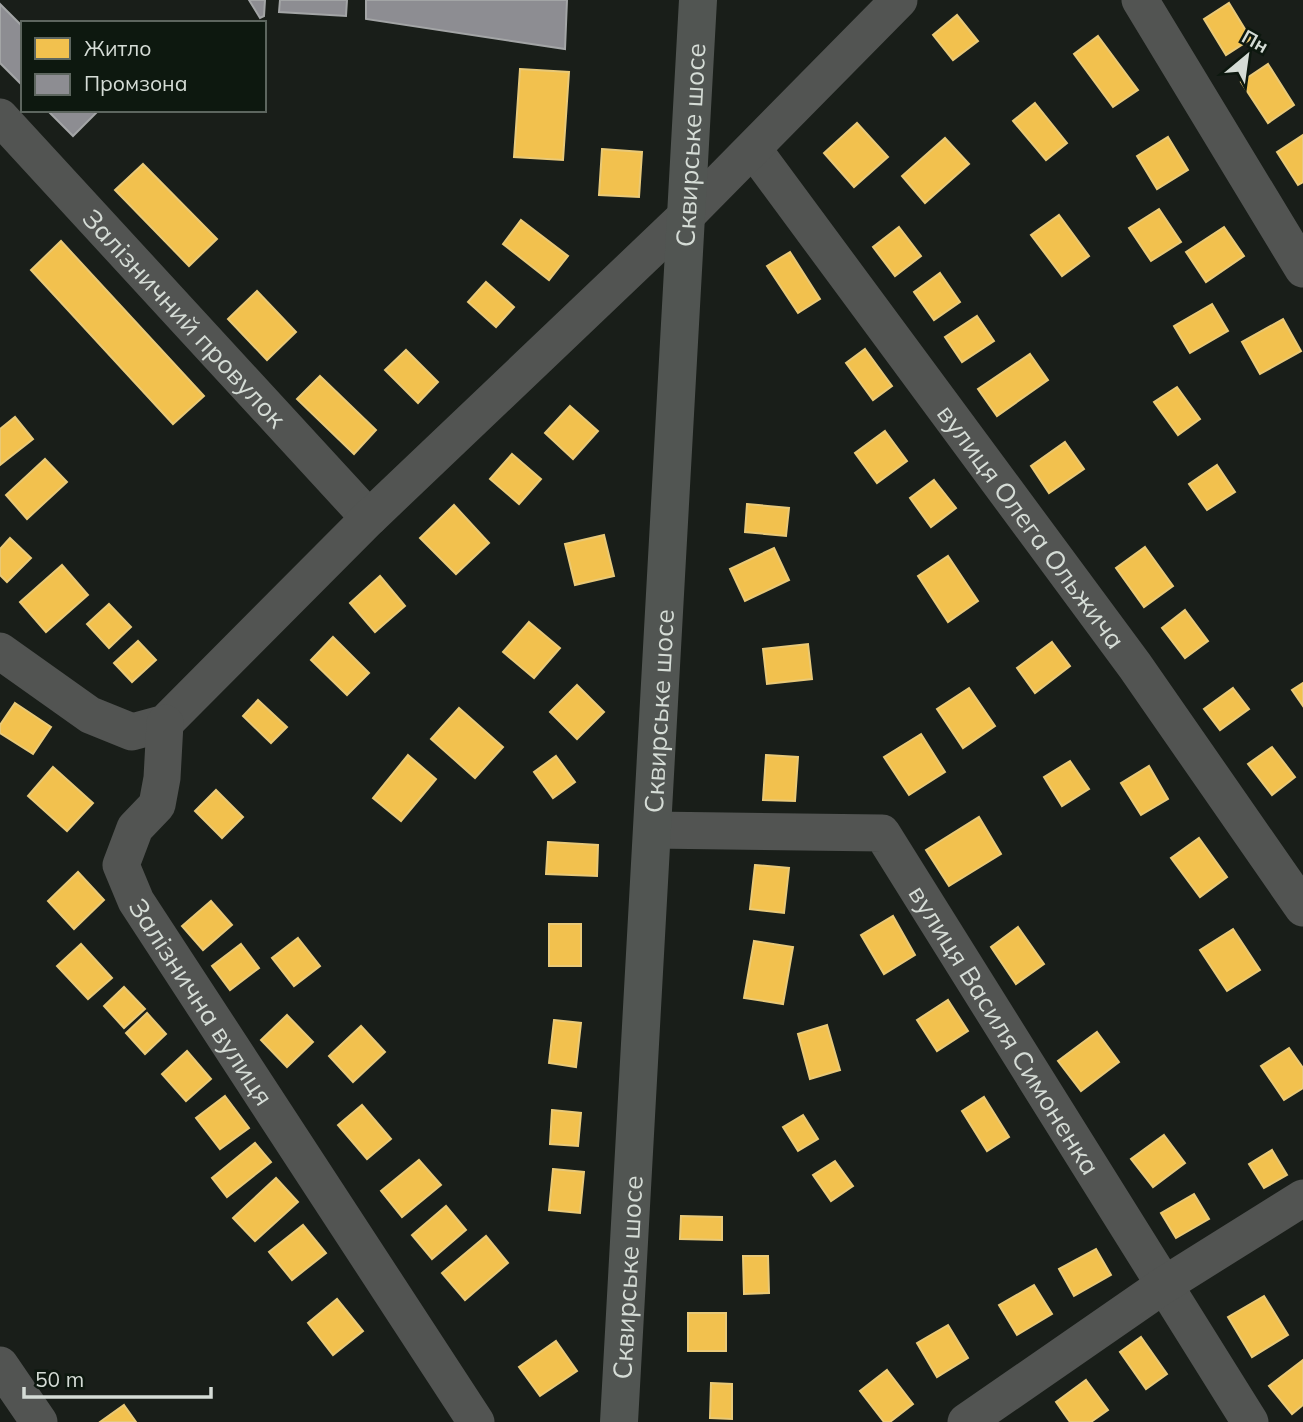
<svg xmlns="http://www.w3.org/2000/svg" width="1303" height="1422" viewBox="0 0 1303 1422" font-family="Mulish,sans-serif">
	<style>
		.homes { fill: #f2c14e; stroke: #e9c977; stroke-width: 2 }
		.industry { fill: #8d8d92; stroke: #a3a5a6; stroke-width: 2 }
		.lines { fill: none; stroke-linecap: round; stroke-linejoin: round }
		.minor { stroke: #525452; stroke-width: 37 }
		.major { stroke: #515552; stroke-width: 38 }
		.labels { text-anchor: middle; dominant-baseline: central; stroke-width: 7; stroke-linejoin: round; paint-order: stroke }
		.street-label { font-size: 26px; fill: #d5dcd6; stroke: #0d180f }
	</style>
	<rect width="100%" height="100%" fill="#191e19"/>
	<!-- homes -->
	<path class="homes" d="M1229,3L1251,39L1226,55L1204,19Z
		M957,15L978,41L953,60L933,35Z
		M1098,36L1138,90L1113,107L1074,54Z
		M1268,64L1294,105L1268,123L1241,82Z
		M520,69L569,72L563,160L514,157Z
		M1035,103L1067,143L1046,160L1013,121Z
		M857,123L888,157L854,187L824,153Z
		M1303,135V182L1298,185L1277,152Z
		M1168,137L1188,170L1157,189L1137,156Z
		M945,138L969,164L925,203L902,176Z
		M602,149L642,152L639,197L599,195Z
		M143,164L217,239L189,266L115,190Z
		M1159,209L1181,242L1151,261L1129,228Z
		M1059,215L1089,256L1062,276L1031,235Z
		M521,220L568,256L549,280L503,244Z
		M899,227L921,256L895,276L873,247Z
		M1224,227L1244,256L1206,282L1186,252Z
		M61,241L204,396L173,424L31,270Z
		M790,252L820,299L798,313L767,266Z
		M940,273L960,302L934,320L914,292Z
		M486,282L514,307L496,327L468,302Z
		M257,291L296,332L267,360L228,319Z
		M1212,304L1228,331L1190,353L1174,326Z
		M977,316L994,341L962,362L945,337Z
		M1283,319L1301,351L1260,374L1242,342Z
		M865,349L892,386L873,400L846,363Z
		M406,350L438,382L418,403L385,370Z
		M1030,354L1048,380L997,416L978,389Z
		M320,376L376,430L354,454L297,399Z
		M1177,387L1200,419L1178,435L1154,402Z
		M570,406L598,431L573,459L545,433Z
		M15,417L33,439L0,465V429Z
		M885,431L907,461L877,483L855,453Z
		M1065,442L1084,469L1049,493L1031,466Z
		M512,454L541,479L519,504L490,479Z
		M45,459L67,482L27,519L6,495Z
		M1217,465L1235,492L1207,510L1189,484Z
		M934,480L956,508L931,527L910,498Z
		M747,504L789,508L786,536L745,532Z
		M454,505L489,543L456,574L420,538Z
		M604,535L614,576L575,585L565,544Z
		M10,538L31,558L7,582L0,575V549Z
		M1145,547L1173,586L1144,607L1116,568Z
		M774,548L789,580L745,601L730,569Z
		M948,556L978,601L948,622L918,576Z
		M62,565L88,595L46,632L20,602Z
		M380,576L405,606L375,632L350,603Z
		M109,604L131,627L109,648L87,624Z
		M1185,610L1208,641L1185,658L1162,628Z
		M529,622L560,648L534,678L503,652Z
		M333,637L369,673L347,695L311,660Z
		M138,641L156,660L132,682L114,663Z
		M1052,642L1070,666L1035,693L1017,668Z
		M808,644L812,679L767,684L763,649Z
		M1303,683V706L1292,690Z
		M577,685L604,712L577,739L550,712Z
		M969,688L995,726L963,748L937,709Z
		M1233,688L1249,709L1220,730L1204,709Z
		M258,700L287,727L271,743L243,716Z
		M15,703L51,727L33,754L0,733V725Z
		M459,708L503,747L475,778L431,739Z
		M921,734L945,772L909,795L884,757Z
		M1272,747L1295,777L1272,795L1248,764Z
		M408,755L436,779L401,821L373,798Z
		M766,755L798,757L795,801L763,800Z
		M556,756L575,782L553,798L534,772Z
		M1070,761L1089,789L1062,806L1044,777Z
		M1149,766L1168,799L1141,815L1121,783Z
		M53,767L93,803L67,831L28,796Z
		M216,790L243,817L222,838L195,811Z
		M979,817L1001,854L949,886L926,850Z
		M1199,838L1227,877L1200,897L1171,858Z
		M548,842L598,845L597,876L546,874Z
		M755,865L789,868L784,913L750,909Z
		M78,872L104,900L74,929L48,901Z
		M211,901L232,925L203,950L182,926Z
		M893,916L915,955L884,974L861,935Z
		M549,924H581V966H549Z
		M1018,927L1044,964L1016,984L991,947Z
		M1233,929L1260,970L1227,991L1200,950Z
		M298,938L320,966L294,986L272,958Z
		M754,941L793,947L783,1004L744,998Z
		M81,944L112,978L88,999L57,966Z
		M241,944L259,968L230,990L212,966Z
		M124,987L145,1009L124,1028L104,1006Z
		M948,1000L968,1031L937,1051L917,1020Z
		M147,1013L166,1034L145,1054L126,1033Z
		M287,1015L313,1042L287,1067L261,1040Z
		M554,1020L581,1023L576,1067L549,1063Z
		M827,1025L840,1070L810,1079L798,1034Z
		M361,1026L385,1052L353,1082L329,1056Z
		M1097,1032L1119,1062L1081,1091L1058,1061Z
		M1289,1048L1303,1068V1088L1284,1100L1261,1066Z
		M187,1051L211,1079L186,1101L162,1074Z
		M225,1096L249,1128L220,1149L196,1118Z
		M984,1097L1009,1137L987,1151L962,1111Z
		M362,1105L391,1139L367,1159L338,1125Z
		M552,1110L581,1113L578,1146L550,1144Z
		M803,1115L818,1139L798,1151L783,1127Z
		M1164,1135L1185,1163L1153,1187L1131,1159Z
		M255,1143L271,1162L227,1197L212,1178Z
		M1272,1150L1287,1175L1264,1188L1249,1164Z
		M419,1160L441,1185L402,1217L381,1191Z
		M835,1161L853,1186L831,1201L813,1175Z
		M553,1169L584,1172L580,1213L549,1210Z
		M276,1178L298,1202L255,1241L233,1218Z
		M1194,1194L1209,1219L1176,1238L1161,1213Z
		M446,1206L466,1230L432,1259L412,1235Z
		M681,1216L722,1217V1240L680,1239Z
		M303,1225L326,1253L292,1280L269,1252Z
		M486,1236L508,1263L465,1300L442,1273Z
		M1096,1249L1111,1275L1074,1296L1059,1269Z
		M743,1256H768L769,1293L744,1294Z
		M1034,1285L1052,1314L1017,1335L999,1305Z
		M1264,1296L1288,1335L1252,1357L1228,1317Z
		M337,1299L363,1331L333,1355L308,1323Z
		M688,1313H726V1351H688Z
		M948,1325L968,1358L937,1377L917,1343Z
		M1141,1337L1167,1374L1146,1389L1120,1352Z
		M556,1341L577,1371L540,1396L519,1367Z
		M1303,1360V1405L1292,1414L1269,1386Z
		M887,1370L913,1404L890,1422H884L860,1391Z
		M1086,1380L1108,1410L1091,1422H1070L1056,1402Z
		M711,1383L732,1384V1419L710,1418Z
		M124,1405L136,1422H100Z"/>
	<!-- industry -->
	<path class="industry" d="M249,0H265L264,16L260,18Z
		M280,0H347L346,16L279,12Z
		M366,0H567L565,49L366,19Z
		M0,4L23,27V86L0,63Z
		M47,110H99L73,136Z"/>
	<g class="lines">
		<!-- minor -->
		<g class="minor">
			<path d="M1140,0L1303,269"/>
			<path id="s1" d="M0,117L369,518"/>
			<path id="s2" d="M753,149L1135,666L1303,908"/>
			<path d="M0,651L90,715L132,732L165,723L369,518L684,218L899,0"/>
			<path id="s3" d="M165,723L162,778L157,805L135,828L121,865L136,901L476,1422"/>
			<path id="s4" d="M652,830L882,833L1250,1422"/>
			<path d="M0,1365L39,1422"/>
			<path d="M966,1422L1164,1285L1303,1198"/>
		</g>
		<!-- major -->
		<path class="major" id="s5" d="M619,1422L698,0"/>
	</g>
	<g class="labels">
		<!-- street labels -->
		<g class="street-label">
			<text stroke="none"><textPath href="#s5" startOffset="1279">Сквирське шосе</textPath></text>
			<text stroke="none"><textPath href="#s1" startOffset="273">Залізничний провулок</textPath></text>
			<text stroke="none"><textPath href="#s2" startOffset="469">вулиця Олега Ольжича</textPath></text>
			<text stroke="none"><textPath href="#s5" startOffset="712">Сквирське шосе</textPath></text>
			<text stroke="none"><textPath href="#s3" startOffset="313">Залізнична вулиця</textPath></text>
			<text stroke="none"><textPath href="#s4" startOffset="462">вулиця Василя Симоненка</textPath></text>
			<text stroke="none"><textPath href="#s5" startOffset="145">Сквирське шосе</textPath></text>
		</g>
	</g>
	<!-- legend -->
	<rect x="21" y="21" width="245" height="91" fill="#0d180f" stroke="#5d665f" stroke-width="2"/>
	<rect x="35" y="38" width="35" height="21" fill="#f2c14e" stroke="#5d665f" stroke-width="2"/>
	<text x="84" y="56" font-size="21" fill="#d5dcd6">Житло</text>
	<rect x="35" y="74" width="35" height="21" fill="#8d8d92" stroke="#5d665f" stroke-width="2"/>
	<text x="84" y="91" font-size="21" fill="#d5dcd6">Промзона</text>
	<!-- north arrow -->
	<g transform="translate(1247 56) rotate(29)" stroke="#0d180f" stroke-width="5" paint-order="stroke">
	<path d="M0-5L12 26L0 18L-12 26Z" fill="#d5dcd6"/>
	<text y="-10" font-size="19" font-weight="bold" text-anchor="middle" fill="#d5dcd6">Пн</text>
	</g>
	<!-- scale -->
	<path d="M24 1387v10h187v-10" fill="none" stroke="#d5dcd6" stroke-width="3.5"/>
	<text x="35" y="1387" font-size="21" fill="#d5dcd6" stroke="#0d180f" stroke-width="5" paint-order="stroke">50 m</text>
</svg>
